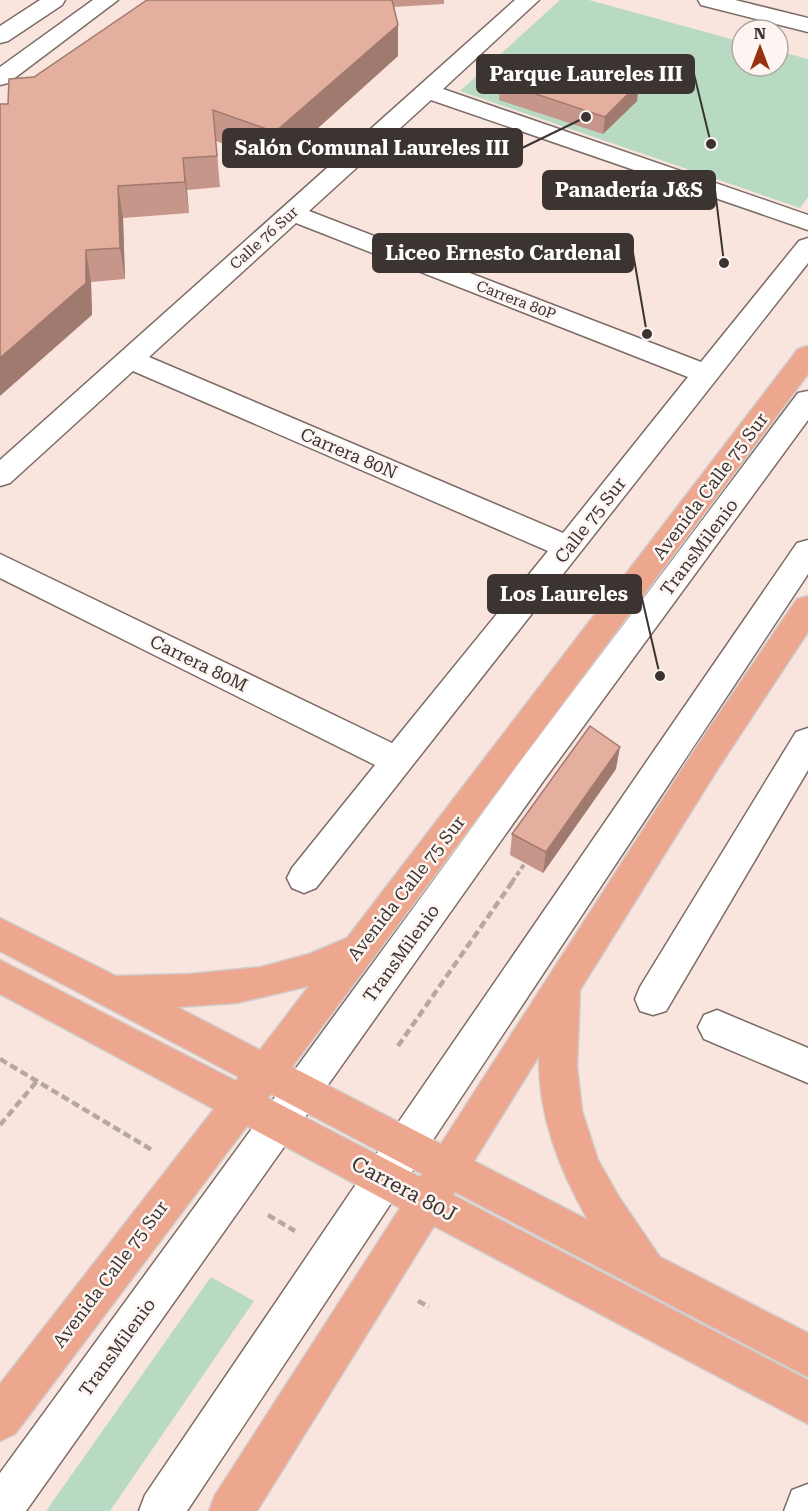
<svg xmlns="http://www.w3.org/2000/svg" width="808" height="1511" viewBox="0 0 808 1511" font-family="'Roboto Serif',serif">
	<style>
		.green { fill: #b9dac2 }
		.lines { fill: none; stroke-linecap: round; stroke-linejoin: round }
		.minor-casing { stroke: #7d6c66; stroke-width: 3 }
		.major-casing { stroke: #d0cece; stroke-width: 3 }
		.path-far1 { stroke: #b7a7a2; stroke-width: 4; stroke-dasharray: 5 3; stroke-linecap: butt }
		.path { stroke: #b7a7a2; stroke-width: 4.5; stroke-dasharray: 8 4; stroke-linecap: butt }
		.minor { fill: #fff; fill-rule: evenodd }
		.major { fill: #eea78f; fill-rule: evenodd }
		.wall { fill: #c59689 }
		.shaded-wall { fill: #a07a6f }
		.building { fill: #e5af9f; stroke: #a07a6f; stroke-width: 1.5 }
		.labels { text-anchor: middle; dominant-baseline: central; stroke-width: 5; stroke-linejoin: round; paint-order: stroke }
		.far-street-label { font-size: 15px; fill: #3c3431; stroke: #fdf5f2 }
		.street-label { font-size: 18px; fill: #3c3431; stroke: #fdf5f2 }
		.near-street-label { font-size: 21px; fill: #3c3431; stroke: #fdf5f2 }
		.leader { fill: none; stroke: #3c3431; stroke-width: 2 }
		.callout-dot { fill: #3c3431; stroke: #fdf5f2; stroke-width: 2 }
		.callout { fill: #3c3431; stroke: #3c3431; stroke-width: 2 }
		.callout-label { font-size: 20px; text-anchor: middle; font-weight: bold; fill: #fff }
	</style>
	<rect width="100%" height="100%" fill="#f9e5de"/>
	<!-- green -->
	<path class="green" d="M560,0H589L742,42V66H778V51L808,59V197L800,208L460,91Z
		M211,1277L254,1301L110,1511H46Z"/>
	<g class="lines">
		<!-- minor casing -->
		<g class="minor-casing">
			<path id="minor" d="M40,0H65L62,5L8,41L0,43V26Z
				M93,0H118L8,83L0,85V67Z
				M515,0H539L443,89L808,215V230L431,100L309,211L701,362L799,241L808,238V263L316,888L304,893L292,888L287,878L292,868L375,765L0,578V554L392,743L548,551L133,371L10,483L0,486V460ZM296,223L688,377L563,533L149,357Z
				M698,0H735L808,18V32L701,5Z
				M808,391V420L544,780L26,1511H0V1473L520,762L798,393Z
				M808,540V574L187,1511H139L145,1495L369,1165L797,543Z
				M808,728V770L666,1011L653,1015L640,1011L635,999L640,987L796,732Z
				M717,1010L808,1048V1083L704,1039L698,1027L704,1015Z
				M808,1484V1511H784L792,1490Z"/>
		</g>
		<!-- major casing -->
		<g class="major-casing">
			<path id="major" d="M808,346V374L292,1067L441,1144L695,749L797,599L808,596V632L719,767L580,990L577,1067L582,1111L598,1160L619,1197L660,1257L808,1333V1377L455,1192L453,1195L808,1380V1424L434,1226L257,1511H209L215,1495L400,1208L247,1126L15,1434L0,1441V1384L214,1109L0,994V960L236,1081L239,1077L0,951V918L116,976L190,974L261,967L309,954L347,938L798,349ZM309,986L260,1050L177,1007L237,1003ZM539,1056C538,1115 559,1169 588,1220L474,1161ZM271,1094L422,1174L420,1177L268,1098Z"/>
		</g>
		<!-- path-far1 -->
		<path class="path-far1" d="M512,882L525,863"/>
		<!-- path -->
		<path class="path" d="M398,1046L513,881
			M0,1059L152,1150
			M0,1125L37,1081
			M268,1215L295,1231
			M418,1301L429,1307"/>
		<!-- minor -->
		<use href="#minor" class="minor"/>
		<!-- major -->
		<use href="#major" class="major"/>
	</g>
	<!-- wall -->
	<path class="wall" d="M147,0H444V4L393,7L398,25V56L278,164L216,141L220,187L187,190L189,213L123,218L125,279L91,282L92,315L8,104L34,77Z
		M500,82L637,101L603,134L499,100Z
		M616,769L543,873L510,855L512,834Z"/>
	<!-- shaded-wall -->
	<path class="shaded-wall" d="M398,25V56L278,164L275,132Z
		M639,83L637,101L603,134L605,117Z
		M183,158L187,190L189,213L185,182Z
		M118,186L123,218L125,279L120,248Z
		M86,250L91,282L92,315L0,396V358Z
		M620,747L616,769L543,873L546,852Z"/>
	<!-- building -->
	<path class="building" d="M147,0H392L398,25L275,132L213,110L217,156L183,158L185,182L118,186L120,248L86,250V283L0,358V104H8L9,79L34,77Z
		M506,59L639,83L605,117L500,82Z
		M590,726L620,747L546,852L512,834Z"/>
	<g class="labels">
		<!-- far-street labels -->
		<g class="far-street-label">
			<text transform="translate(264 238) rotate(-42)">Calle 76 Sur</text>
			<text transform="translate(516 300) rotate(21)">Carrera 80P</text>
		</g>
		<!-- street labels -->
		<g class="street-label">
			<text transform="translate(349 453) rotate(23)">Carrera 80N</text>
			<text transform="translate(710 486) rotate(-53)">Avenida Calle 75 Sur</text>
			<text transform="translate(590 520) rotate(-52)">Calle 75 Sur</text>
			<text transform="translate(699 547) rotate(-53)">TransMilenio</text>
			<text transform="translate(199 663) rotate(26)">Carrera 80M</text>
			<text transform="translate(406 888) rotate(-52)">Avenida Calle 75 Sur</text>
			<text transform="translate(401 953) rotate(-54)">TransMilenio</text>
			<text transform="translate(110 1274) rotate(-53)">Avenida Calle 75 Sur</text>
			<text transform="translate(117 1347) rotate(-54)">TransMilenio</text>
		</g>
		<!-- near-street labels -->
		<g class="near-street-label">
			<text transform="translate(404 1189) rotate(28)">Carrera 80J</text>
		</g>
	</g>
	<!-- callouts -->
	<path class="leader" d="M711 144L694 74M586 117L522 148M724 263L715 190M647 334L633 253M660 676L641 594"/>
	<g class="callout-dot">
		<circle cx="711" cy="144" r="6"/>
		<circle cx="586" cy="117" r="6"/>
		<circle cx="724" cy="263" r="6"/>
		<circle cx="647" cy="334" r="6"/>
		<circle cx="660" cy="676" r="6"/>
	</g>
	<g class="callout">
		<rect x="477" y="55" width="217" height="38" rx="6"/>
		<rect x="223" y="129" width="299" height="38" rx="6"/>
		<rect x="543" y="171" width="172" height="38" rx="6"/>
		<rect x="373" y="234" width="260" height="38" rx="6"/>
		<rect x="488" y="575" width="153" height="38" rx="6"/>
	</g>
	<g class="callout-label">
		<text x="586" y="81">Parque Laureles III</text>
		<text x="372" y="155">Salón Comunal Laureles III</text>
		<text x="629" y="197">Panadería J&amp;S</text>
		<text x="503" y="260">Liceo Ernesto Cardenal</text>
		<text x="564" y="601">Los Laureles</text>
	</g>
	<!-- north arrow -->
	<g transform="translate(760 48)"><circle r="28" fill="#fdf5f2" stroke="#b0a8a5" stroke-width="1.5"/>
	<path d="M0-4.5L10 22L0 15L-10 22Z" fill="#993111"/>
	<text y="-9" font-size="16" font-weight="bold" text-anchor="middle" fill="#3c3431">N</text>
	</g>
</svg>
